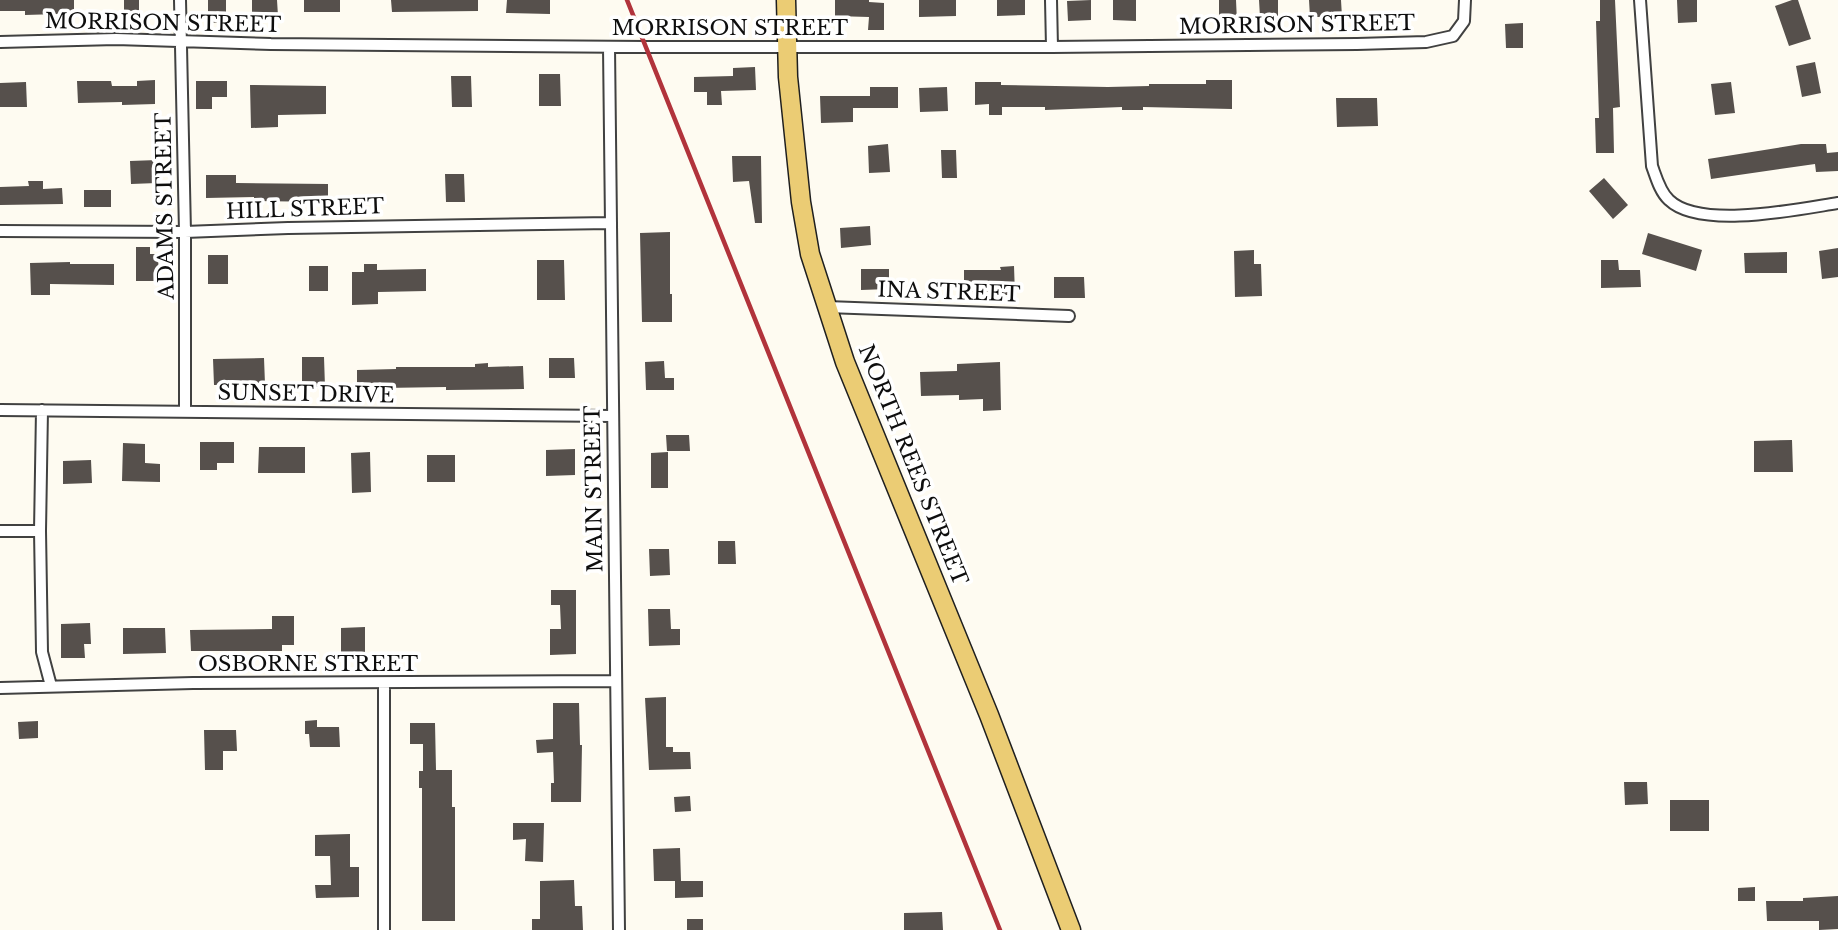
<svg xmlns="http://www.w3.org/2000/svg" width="1838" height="930" viewBox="0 0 1838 930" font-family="'Libre Baskerville',serif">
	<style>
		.building { fill: #56504c }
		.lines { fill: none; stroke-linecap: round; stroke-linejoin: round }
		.minor-casing { stroke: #414141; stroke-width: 14 }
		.primary-casing { stroke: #1f1f1f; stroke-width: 21 }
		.minor { stroke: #fff; stroke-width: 10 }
		.primary { stroke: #ebcc74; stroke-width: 18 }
		.rail { stroke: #b1333b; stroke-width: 4.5 }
		.labels { text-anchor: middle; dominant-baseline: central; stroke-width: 7; stroke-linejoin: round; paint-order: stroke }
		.street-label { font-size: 21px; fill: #0e0e0e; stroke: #fff }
	</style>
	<rect width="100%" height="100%" fill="#fefbf1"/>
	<!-- building -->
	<path class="building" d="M0,0H74V20L58,21V14L25,15V11H0Z
		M124,0H139V22H124Z
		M208,0H226V22L208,23Z
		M252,0H277L278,16H252Z
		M304,0H340V12H304Z
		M391,0H478V11L392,12Z
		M507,0H550V14L506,13Z
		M835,0H869V2L884,3V30H868L869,17L835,16Z
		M919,0H956V16L919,17Z
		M997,0H1025V15L997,16Z
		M1091,0V20L1068,21L1067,1Z
		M1113,0H1136V21L1113,20Z
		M1219,0H1236L1237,22H1219Z
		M1259,0H1278V16L1260,17Z
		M1309,0H1341L1342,17H1310Z
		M1600,0H1615L1620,107L1613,108L1614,153H1596L1595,118H1599L1596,21H1600Z
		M1677,0H1697V22L1678,23Z
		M1792,0H1798L1811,39L1789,46L1775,6Z
		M1523,23V48H1506L1505,24Z
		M1815,62L1821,93L1802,97L1796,66Z
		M755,67L756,90L721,91L722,105H707V92H694V77L733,76V68Z
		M539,74H560L561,106H539Z
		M451,76H471L472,107H452Z
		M155,80V104L122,105V102L78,103L77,81H111L112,86H137V81Z
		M1206,80H1232V109L1143,107V110H1122V107L1045,110V107H1002V115H989V104L975,105V82H1001V85L1108,87L1149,86V84H1206Z
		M196,81H227V97H212V109H196Z
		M26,82L27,107H0V83Z
		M1731,82L1735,113L1715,115L1711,84Z
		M250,85L326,86V114L278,115V127L251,128Z
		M870,87H898V108H853V122L821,123L820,96H870Z
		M947,87L948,111L920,112L919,88Z
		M1336,98H1377L1378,126L1337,127Z
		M888,144L890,172L869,173L868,146Z
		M1801,144H1826L1827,153L1838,152V171L1816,172L1815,164L1711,179L1708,159Z
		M941,150H956L957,178H942Z
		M732,156H761L762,223H755L749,181L733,182Z
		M157,160V183L131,184L130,161Z
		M445,174H464L465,202H446Z
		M206,175H236V183L328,184V202L254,201V197L206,198Z
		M1604,178L1628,205L1613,219L1589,191Z
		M28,181H43V189L62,188L63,204L0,205V187L29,186Z
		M84,190H111V207H84Z
		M870,226L871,245L841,248L840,228Z
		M670,232V294H672V322H642L640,233Z
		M1648,233L1702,250L1696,271L1642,254Z
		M136,247H150V254H158L159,281H136Z
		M1838,248V277L1822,279L1819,251Z
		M1254,250V264H1261L1262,296L1235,297L1234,251Z
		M1787,252V273H1745L1744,253Z
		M208,255H228V284H208Z
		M537,260H564L565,300H537Z
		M1601,260H1618L1619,270H1640L1641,287L1601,288Z
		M70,262V264H114V285L50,284V295H31L30,263Z
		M364,264H377V270L426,269V291L378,292V304L352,305V272H364Z
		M309,266H328V291H309Z
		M1014,266L1015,295H1001V291L964,292V270H1001L1000,267Z
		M861,269H889V289L861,290Z
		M1054,277H1084L1085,298H1054Z
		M302,357H324L325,387H302Z
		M264,358L265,384L214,385L213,359Z
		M549,358H574L575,378H549Z
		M664,361L665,378H674V390H646L645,362Z
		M1000,362L1001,410L983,411V399L959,400V395L921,396L920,372L957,371V364Z
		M488,363V367L523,366L524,389L446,390V387L383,388L384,390L357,391V370L396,369V367H475V364Z
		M666,435H689L690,451H667Z
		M1792,440L1793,472H1754V441Z
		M200,442H234V463H217V470H200Z
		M123,443L145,444V463L160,464V482L122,481Z
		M259,447H305V473H258Z
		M575,449V475L546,476V450Z
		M370,452L371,492L352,493L351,453Z
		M668,452V488H651V453Z
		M427,455H455V482H427Z
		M91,460L92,483L63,484V461Z
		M718,541H735L736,564H718Z
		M649,549H669L670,575L650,576Z
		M551,590H576V654L550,655V629H561L560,605H551Z
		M648,609H670L671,629H680V645L649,646Z
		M272,616H294V645H282V651H191L190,630L272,629Z
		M90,623L91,644H84L85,658H61V624Z
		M365,627V652H341V628Z
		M123,628H165L166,653L123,654Z
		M666,697V747H673V752H690L691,769L649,770L645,698Z
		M553,703H579L580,745H582L581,802H551V783H554L553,752L537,753L536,740L553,739Z
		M317,720V727H339L340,747H310L309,734H305V721Z
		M38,721V738L19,739L18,722Z
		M410,723H435L436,770H452V807H455V921H422V788H419V771H423V744H410Z
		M204,730H236L237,751H223V770H205Z
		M1624,782H1647L1648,804L1625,805Z
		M690,796L691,811L675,812L674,797Z
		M1670,800H1709V831H1670Z
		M513,823H544L543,862L525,861L526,839L513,840Z
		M350,834V867H359V897L316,898L315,885H331L330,856H315V835Z
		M680,848L681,881H703V897L675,898V881H654L653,849Z
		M574,880L575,906H582L583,930H532V919H540V881Z
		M1755,887V901H1738V888Z
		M1838,896V929L1819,930V921H1767L1766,901H1803V898Z
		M942,912L943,930H904V913Z
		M687,919H703V930H687Z"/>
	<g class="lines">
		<!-- minor casing -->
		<g class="minor-casing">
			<path id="minor" d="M180,0L185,232V411
				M1051,0L1052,47
				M1640,0L1652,166C1656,177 1660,192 1669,200C1700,230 1799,209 1838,203
				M0,42L116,39L271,44L646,47H1052L1357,44L1426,42L1453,36L1464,21L1465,0
				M609,47L619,930
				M0,231L185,232L288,228L611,223
				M827,307L1069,316
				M0,410L612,416
				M42,410L40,531L42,652L51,686
				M0,531H40
				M384,683V930
				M0,688L193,683L615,681"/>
		</g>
		<!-- primary casing -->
		<g class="primary-casing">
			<path id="primary" d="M786,0L788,77L801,202L810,254L845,362L989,715L1071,930"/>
		</g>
		<!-- minor -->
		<use href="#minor" class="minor"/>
		<!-- primary -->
		<use href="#primary" class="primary"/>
		<!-- rail -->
		<path class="rail" d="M627,0L1000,930"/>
	</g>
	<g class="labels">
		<!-- street labels -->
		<g class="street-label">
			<text transform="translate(163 23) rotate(1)">MORRISON STREET</text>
			<text transform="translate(1297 25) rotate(-1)">MORRISON STREET</text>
			<text x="730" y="28">MORRISON STREET</text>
			<text transform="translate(165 206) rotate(-91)">ADAMS STREET</text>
			<text transform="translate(305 209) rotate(-2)">HILL STREET</text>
			<text transform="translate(949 292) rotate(2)">INA STREET</text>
			<text transform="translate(306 394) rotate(1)">SUNSET DRIVE</text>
			<text transform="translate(913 465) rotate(68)">NORTH REES STREET</text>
			<text transform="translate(594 489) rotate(-91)">MAIN STREET</text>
			<text x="308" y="664">OSBORNE STREET</text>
		</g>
	</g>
</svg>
